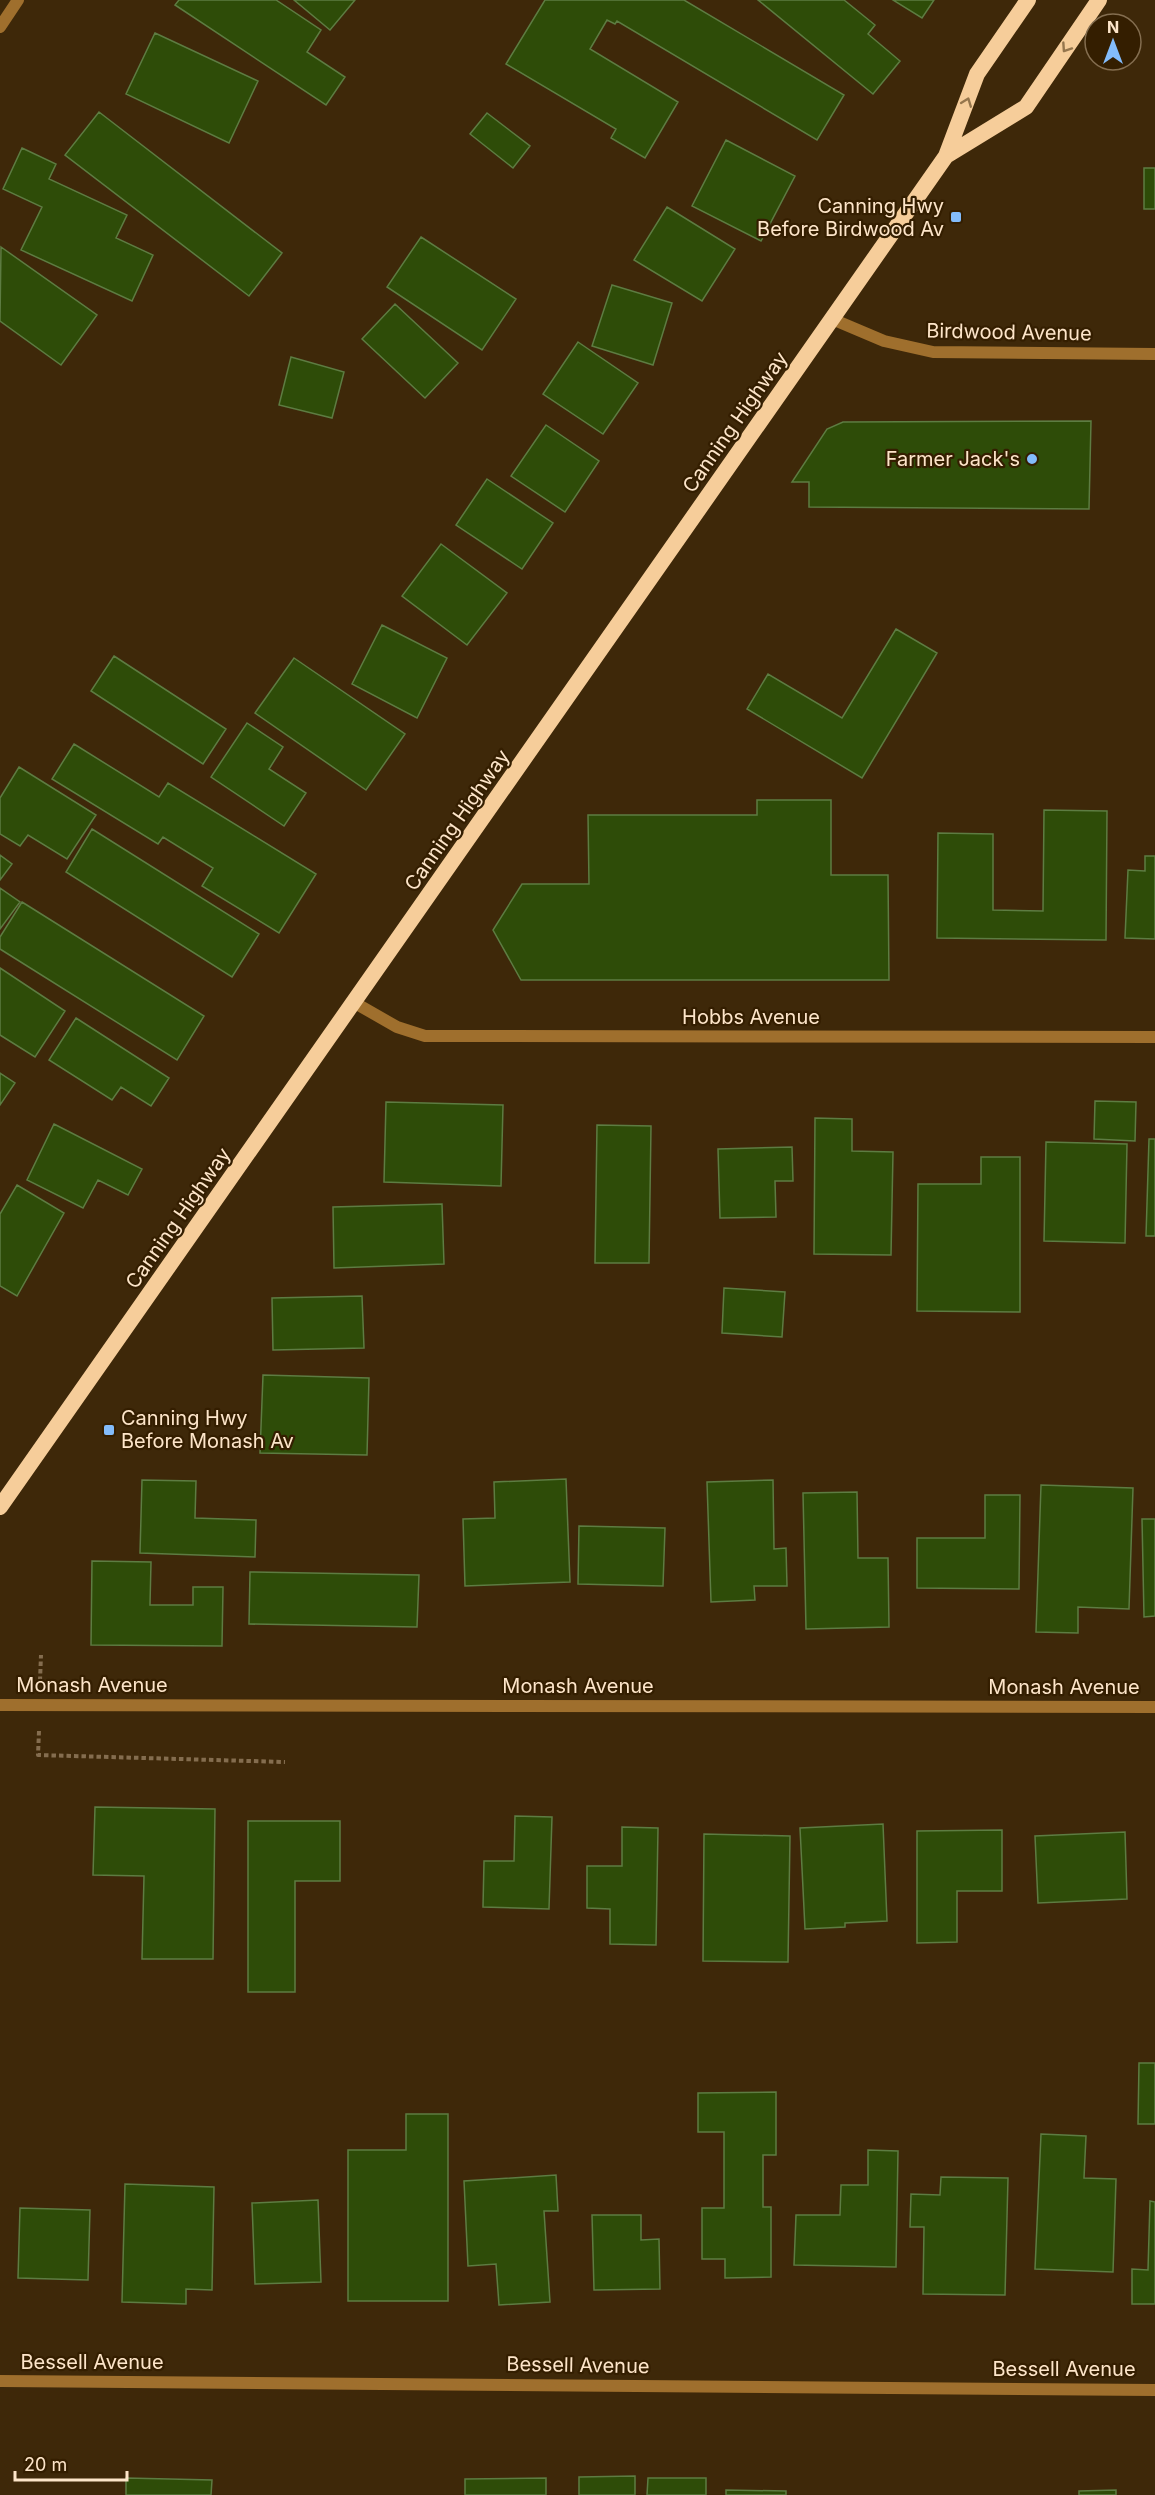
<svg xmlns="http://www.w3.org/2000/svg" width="1155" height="2495" viewBox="0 0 1155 2495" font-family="Inter,sans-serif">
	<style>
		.building { fill: #2e4c08; stroke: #5d7c42; stroke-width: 1.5 }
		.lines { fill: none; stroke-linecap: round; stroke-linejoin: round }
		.path { stroke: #846d4f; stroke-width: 4; stroke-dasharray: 4.5 3; stroke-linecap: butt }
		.minor { stroke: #9f6f2d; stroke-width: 12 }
		.trunk { stroke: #f6cd9a; stroke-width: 16 }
		.oneway { stroke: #95764d }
		.poi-dot { fill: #83bcfb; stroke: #341e00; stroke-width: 2 }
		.labels { text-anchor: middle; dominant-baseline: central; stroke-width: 4.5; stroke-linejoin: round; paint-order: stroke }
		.poi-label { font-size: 20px; fill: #fde5c9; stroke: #341e00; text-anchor: end }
		.street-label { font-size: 20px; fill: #fde5c9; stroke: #341e00 }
	</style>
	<rect width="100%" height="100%" fill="#3e2809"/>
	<!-- building -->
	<path class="building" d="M179,0H276L321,30L307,52L345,77L326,105L175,5Z
		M294,0H355L330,30Z
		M545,0H684L844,95L817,140L617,21L615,24L607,20L590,49L678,102L645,158L611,138L616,129L506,64Z
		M758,0H844L875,25L868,34L900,61L873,94Z
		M893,0H934L922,18Z
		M155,33L258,81L229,143L126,94Z
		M99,112L282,253L249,296L65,155Z
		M487,113L530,146L513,168L470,134Z
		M726,140L795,176L761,241L692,206Z
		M22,148L56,164L49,179L127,215L116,238L153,255L132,301L21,250L42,207L3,189Z
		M1144,168H1155V209H1144Z
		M667,207L735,249L702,301L634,260Z
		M421,237L516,299L482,350L387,287Z
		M1,247L97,315L61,365L0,321Z
		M612,285L672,303L653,365L592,346Z
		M395,304L458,363L425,398L362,339Z
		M578,342L638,383L603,434L543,394Z
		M291,357L344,372L332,418L279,405Z
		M1091,421L1089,509L809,507V482H792L827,429L843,422Z
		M546,425L599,461L565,512L511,476Z
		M487,479L553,523L522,569L456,525Z
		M441,544L507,593L467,645L402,596Z
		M382,625L447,658L417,718L352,684Z
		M896,629L937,653L862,778L747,709L768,674L842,718Z
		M114,656L226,729L203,764L91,691Z
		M294,658L405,734L366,790L255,713Z
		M247,723L283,747L269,769L306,793L284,826L211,777Z
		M74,744L159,797L168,783L316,874L279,933L202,886L213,868L163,837L158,844L52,779Z
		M19,767L96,815L67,859L28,835L20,846L0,834V798Z
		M757,800H831V875H888L889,980H521L493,930L522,884H589L588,815H757Z
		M1044,810L1107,811L1106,940L937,938L938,833L993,834V910L1043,911Z
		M92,829L259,934L232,977L66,872Z
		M0,855L12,864L0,880Z
		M1145,856H1155V939L1125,938L1128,870L1145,871Z
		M0,888L20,902L0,929Z
		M22,902L204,1016L177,1060L0,949V937Z
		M0,968L65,1011L35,1057L0,1035Z
		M76,1018L169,1078L151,1106L121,1087L112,1100L49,1060Z
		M0,1073L15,1083L0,1105Z
		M1095,1101L1136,1102L1135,1141L1094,1139Z
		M386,1102L503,1105L501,1186L384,1182Z
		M815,1118L852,1119V1151L893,1152L891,1255L814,1254Z
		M54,1124L142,1169L128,1195L98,1180L83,1208L27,1180Z
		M597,1125L651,1126L649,1263H595Z
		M1149,1139H1155V1236H1146Z
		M1046,1142L1127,1144L1125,1243L1044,1241Z
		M792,1147L793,1181H775L776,1217L720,1218L718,1149Z
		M981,1157H1020V1312L917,1311L918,1184H981Z
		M17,1185L64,1213L17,1296L0,1286V1214Z
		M442,1204L444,1264L334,1268L333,1207Z
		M724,1288L785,1292L782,1337L722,1333Z
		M362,1296L364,1348L273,1350L272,1298Z
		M263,1375L369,1378L367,1455L260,1453Z
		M566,1479L570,1582L465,1586L463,1519L495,1518L494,1482Z
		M142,1480L196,1481L195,1518L256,1520L255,1557L140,1553Z
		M773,1480L774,1549L786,1548L787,1586H754L755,1600L711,1602L707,1482Z
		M1041,1485L1133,1488L1129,1609L1078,1607V1633L1036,1632Z
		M857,1492L858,1558H888L889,1627L806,1629L803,1493Z
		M985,1495H1020L1019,1589L917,1588V1538H985Z
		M1142,1519H1155V1616L1144,1617Z
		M579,1526L665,1528L663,1586L578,1584Z
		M92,1561L151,1562L150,1605H193V1587H223L222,1646L91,1645Z
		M250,1572L419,1575L417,1627L249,1624Z
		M95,1807L215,1809L213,1959H142L144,1876L93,1875Z
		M515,1816L552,1817L549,1909L483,1907L484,1861H514Z
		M248,1821H340V1881H295V1992H248Z
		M883,1824L887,1921L845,1923V1927L805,1929L800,1828Z
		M622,1827L658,1828L656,1945L610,1944V1909L587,1908V1866H622Z
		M1002,1830V1891H957V1942L917,1943V1831Z
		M1125,1832L1127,1899L1038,1903L1035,1836Z
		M704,1834L790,1836L788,1962L703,1961Z
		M1139,2063H1155V2124H1138Z
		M776,2092V2155H763V2207H771V2277L725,2278V2259H702V2208H724V2132H698V2093Z
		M406,2114H448V2301H348V2150H406Z
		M1041,2134L1086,2136L1084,2178L1116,2179L1113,2272L1035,2269Z
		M868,2150L898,2151L896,2267L794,2265L796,2215H840L841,2185H868Z
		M556,2175L558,2211H544L550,2302L499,2305L496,2264L468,2266L464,2181Z
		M941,2177L1008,2178L1005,2295L923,2294L924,2227H910L911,2194L940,2195Z
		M125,2184L214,2187L212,2290L186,2289V2304L122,2302Z
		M318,2200L321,2282L255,2284L252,2203Z
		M1150,2201L1155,2202V2304H1132V2269L1148,2270Z
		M20,2208L90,2210L88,2280L18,2278Z
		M592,2215H641V2240L659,2239L660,2289L594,2290Z
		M635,2476V2495H579V2477Z
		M126,2478L212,2480L211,2495H126Z
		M546,2478V2495H465V2479Z
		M648,2478H706V2495H647Z
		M726,2490L786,2491V2495H726Z
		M1116,2490V2495H1079V2491Z"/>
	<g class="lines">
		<!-- path -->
		<path class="path" d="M40,1681L41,1655
			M39,1731L38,1755L285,1762"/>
		<!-- minor -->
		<path class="minor" d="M0,27L18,0
			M832,319L884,341L933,352L1155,354
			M355,1003L397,1027L425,1036L1155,1037
			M0,1705L1155,1707
			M0,2381L1155,2390"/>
		<!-- trunk -->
		<path class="trunk" d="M946,156L1026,107L1099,0
			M0,1507L946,156L977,74L1028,0"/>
	</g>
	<!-- one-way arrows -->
	<defs><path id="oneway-chevron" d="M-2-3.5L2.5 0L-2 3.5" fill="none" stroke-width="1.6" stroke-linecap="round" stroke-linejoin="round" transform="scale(1.5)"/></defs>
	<g class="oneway">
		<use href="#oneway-chevron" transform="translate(1066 48) rotate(124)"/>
		<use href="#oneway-chevron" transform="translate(967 102) rotate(-69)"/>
	</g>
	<!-- markers -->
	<g class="poi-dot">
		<rect x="950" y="211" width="12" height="12" rx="3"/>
		<circle cx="1032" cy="459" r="6"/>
		<rect x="103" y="1424" width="12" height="12" rx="3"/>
	</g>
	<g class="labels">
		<!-- poi labels -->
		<g class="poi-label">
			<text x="944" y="206">Canning Hwy<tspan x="944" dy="23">Before Birdwood Av</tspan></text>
			<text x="1020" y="459">Farmer Jack's</text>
			<text x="121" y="1418" text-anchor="start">Canning Hwy<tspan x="121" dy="23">Before Monash Av</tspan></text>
		</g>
		<!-- street labels -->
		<g class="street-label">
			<text transform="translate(1009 332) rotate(1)">Birdwood Avenue</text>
			<text transform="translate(735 422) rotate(-55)">Canning Highway</text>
			<text transform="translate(457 820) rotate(-55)">Canning Highway</text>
			<text x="751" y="1017">Hobbs Avenue</text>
			<text transform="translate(178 1218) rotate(-55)">Canning Highway</text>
			<text x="92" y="1685">Monash Avenue</text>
			<text x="578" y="1686">Monash Avenue</text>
			<text x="1064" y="1687">Monash Avenue</text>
			<text x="92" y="2362">Bessell Avenue</text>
			<text transform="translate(578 2365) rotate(1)">Bessell Avenue</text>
			<text x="1064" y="2369">Bessell Avenue</text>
		</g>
	</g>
	<!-- north arrow -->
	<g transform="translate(1113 42)"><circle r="28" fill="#341e00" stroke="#846e50" stroke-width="1.5"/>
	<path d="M0-4.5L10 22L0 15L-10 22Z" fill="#83bcfb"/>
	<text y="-9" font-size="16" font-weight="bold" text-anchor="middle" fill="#fde5c9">N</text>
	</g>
	<!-- scale -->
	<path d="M15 2471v9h112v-9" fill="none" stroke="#fde5c9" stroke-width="3"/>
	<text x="24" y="2471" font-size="18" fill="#fde5c9" stroke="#341e00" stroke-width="4.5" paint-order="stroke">20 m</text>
</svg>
